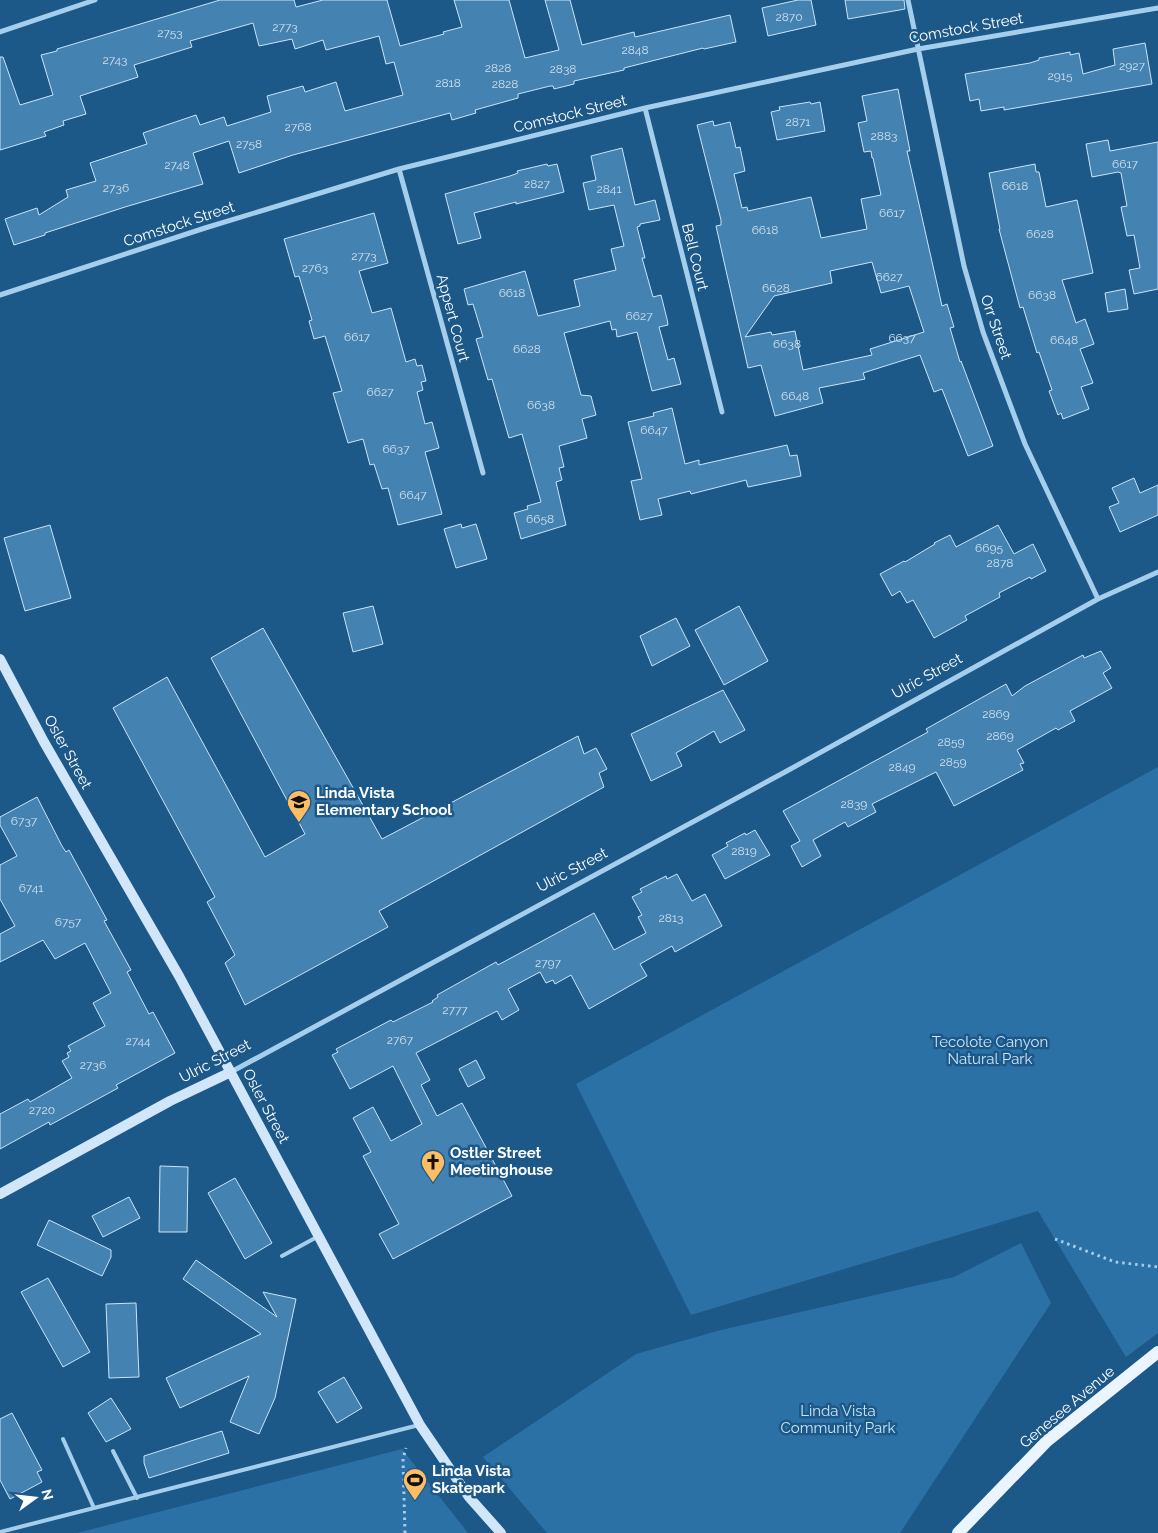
<svg xmlns="http://www.w3.org/2000/svg" width="1158" height="1533" viewBox="0 0 1158 1533" font-family="Raleway,sans-serif">
	<style>
		.green { fill: #2c71a5 }
		.building { fill: #4482b1; stroke: #cae5f9; fill-rule: evenodd }
		.lines { fill: none; stroke-linecap: round; stroke-linejoin: round }
		.path { stroke: #a5ceec; stroke-width: 3; stroke-dasharray: 2.5 4; stroke-linecap: butt }
		.lane { stroke: #a5ceec; stroke-width: 4 }
		.street { stroke: #a5ceec; stroke-width: 5 }
		.secondary { stroke: #d1e7f9; stroke-width: 10 }
		.primary { stroke: #eaf5ff; stroke-width: 12 }
		.labels { text-anchor: middle; dominant-baseline: central; stroke-width: 5; stroke-linejoin: round; paint-order: stroke }
		.number-label { font-size: 12px; fill: #d0e0ec }
		.street-label { font-size: 15px; fill: #fff; stroke: #1c5888 }
		.poi-label { font-size: 15px; font-weight: bold; fill: #fff; stroke: #1c5888; text-anchor: start }
		.park-label { font-size: 15px; fill: #cae5f9; stroke: #1c5888 }
	</style>
	<rect width="100%" height="100%" fill="#1c5888"/>
	<!-- green -->
	<path class="green" d="M1158,767V1333L1126,1357L1038,1211L691,1315L576,1084Z
		M1021,1243L1051,1303L900,1533H547L483,1457L636,1354L721,1330L954,1277Z
		M402,1449L468,1533H77Z"/>
	<!-- building -->
	<path class="building" d="M220,0H294L296,7L323,0H387L400,46L444,34L443,32L462,27L454,0H509L525,58L559,50L545,0H570L582,45L634,32L635,37L730,15L736,42L704,49L703,48L624,68V70L574,81V84L554,89L553,86H550L518,94V98L475,110L476,113L452,120L450,113L293,155L239,173L229,141L193,153L203,184L125,207L45,233V235L14,245L5,219L37,208L39,215L68,197L66,190L96,181L90,163L147,144L143,133L196,115L200,125L224,117L227,126L271,112L267,96L303,86L305,92L336,82L345,111L403,95L394,62L386,64L379,36L326,50L323,40L295,49L292,39L259,46L253,23L190,41L192,47L134,65L138,77L80,96L86,114L63,121L64,125L44,132L46,136L0,150V57H3L20,105L53,95L41,55L57,51V49Z
		M798,0H811L816,25L768,36L762,8Z
		M845,0H904L905,9L848,19Z
		M1145,43L1152,84L1004,110V107L981,111L979,99L970,101L965,74L1030,63L1039,60V58L1070,52V55L1079,53L1083,74L1115,65L1113,49Z
		M898,89L910,151H907L942,306L947,304L954,327L950,328L960,362L961,361L993,446L968,456L942,389L934,392L920,355L863,373L865,379L819,388L823,403L775,416L761,365L748,368L716,226L721,225V220L697,125L713,121L714,126L730,122L736,148L740,147L745,171L734,174L742,208L747,207L748,211L811,197L821,238L867,229L861,199L881,195L873,158H872L871,151L864,152L858,123L867,121L862,96ZM872,262L881,293L909,286L924,332L870,349L872,355L803,370L795,331L772,335L771,332L745,337L774,296L832,283L830,271Z
		M810,102L811,104L820,102L825,131L777,140L771,112L780,110L779,107Z
		M1108,140L1110,151L1158,142V289L1134,294L1129,270L1140,268L1134,235L1127,236L1121,207L1127,206L1121,173L1118,172L1092,177L1086,144Z
		M622,148L635,205L655,200L660,220L640,224V226L637,227L645,258H642L653,297L661,295L667,319L668,325L659,327L668,360L674,358L681,384L652,391L637,332L617,337L616,329L612,330L610,321L564,333L581,395L591,396L596,415L582,419L587,438L559,446L564,467L559,468L562,480L556,482L566,525L521,539L514,513L528,509L527,506L541,502L522,434L509,438L492,379L488,380L476,339L483,337L473,304L468,305L464,289L525,271L538,316L580,306L574,280L616,270L611,249L624,246L614,205L589,210L583,183L596,180L591,156Z
		M547,164L548,166L557,164L564,192L516,204V202L474,213L481,238L458,244L445,194L510,176L518,173L517,171Z
		M1035,164L1036,172H1039L1046,207L1077,200L1093,273L1062,280L1076,323L1085,319L1094,344L1080,349L1093,383L1081,387L1089,409L1063,419L1061,413L1058,415L1049,391L1052,390L1039,352L1037,353L1023,307L1020,308L999,229H1000L989,173Z
		M374,213L388,263L359,271L372,313L391,308L406,362L415,359L417,366L422,365L426,381L421,382L423,390L417,392L425,424L432,422L439,448L425,452L442,514L398,525L388,488L382,489L374,464L370,465L363,439L348,443L333,393L342,391L325,336L314,339L309,321L312,320L299,276L295,277L284,239Z
		M1125,289L1128,309L1108,312L1105,293Z
		M672,408L685,464L699,460V465L787,445L790,456L797,455L801,476L748,487L746,480L691,494L690,491L658,499L662,515L640,520L631,481L642,479L628,422L654,416L653,413Z
		M1134,478L1140,493L1158,485V515L1120,532L1109,507L1119,503L1112,488Z
		M461,524L462,528L476,524L487,559L456,568L444,529Z
		M50,525L71,598L25,611L4,538Z
		M998,525L1014,554L1033,544L1046,571L1031,579L1030,577L999,593L1000,597L965,616L967,620L934,638L913,600L907,603L900,591L892,596L880,574L904,561L905,562L935,544L934,543L950,535L956,547Z
		M373,606L383,644L353,652L343,613Z
		M739,606L768,661L724,685L695,630Z
		M676,618L690,646L652,666L640,636Z
		M263,628L382,839L578,736L584,754L596,748L607,769L599,773L604,787L379,911L388,927L245,1005L225,963L235,955L207,902L215,897L113,708L167,677L265,857L305,834L211,658Z
		M1101,651L1111,668L1103,673L1112,688L1070,711L1075,721L1058,730L1056,728L1017,750L1024,763L1020,764L1023,770L954,806L936,772L872,804L876,812L848,827L845,822L813,840L821,856L802,867L791,846L800,841L783,811L928,732L926,729L1006,684L1012,696L1025,686L1083,655L1084,658Z
		M723,690L745,730L720,743L714,731L676,753L682,766L651,781L631,734Z
		M37,797L62,846L66,852L69,850L107,920L104,921L131,970L127,972L149,1014L153,1012L175,1053L116,1085L118,1088L96,1100L50,1125L49,1122L0,1149V1114L28,1099L30,1102L72,1078L62,1061L69,1057L67,1053L71,1051L68,1046L105,1026L93,1003L111,993L85,943L55,959L43,940L0,962V934L15,926L0,899V865L17,856L0,825V817Z
		M755,830L770,855L725,879L712,855L728,846L726,843L745,833L746,835Z
		M677,874L692,901L705,894L722,926L675,952L672,946L640,964L647,976L589,1009L571,975L555,984L553,980L546,983L540,972L508,989L519,1010L502,1020L497,1011L416,1053L430,1080L421,1085L437,1116L462,1103L512,1196L393,1259L379,1234L399,1224L363,1156L371,1152L353,1118L373,1107L391,1141L422,1124L393,1066L350,1089L332,1055L338,1052L336,1049L391,1020L393,1022L433,1002L432,1001L438,997L437,995L496,962L498,965L594,913L614,950L646,933L638,917L642,915L632,897L642,892L640,889L666,876L667,879Z
		M476,1060L485,1078L468,1087L459,1069Z
		M160,1166L188,1167L187,1232H159Z
		M235,1178L272,1243L245,1259L208,1193Z
		M129,1197L140,1218L103,1237L92,1216Z
		M49,1220L111,1250V1257L102,1276L37,1245Z
		M196,1260L277,1317L263,1292L296,1299L275,1398L259,1434L230,1422L249,1376L180,1408L166,1378L261,1334L183,1279Z
		M48,1278L90,1352L63,1367L21,1292Z
		M136,1303L139,1377L109,1378L106,1304Z
		M344,1377L362,1408L337,1423L318,1392Z
		M111,1398L131,1429L106,1442L88,1413Z
		M12,1413L42,1470L37,1472L42,1482L10,1499L0,1480V1419Z
		M222,1431L229,1453L149,1478L144,1463V1456Z"/>
	<g class="lines">
		<!-- path -->
		<path class="path" d="M1055,1239L1115,1262L1158,1267
			M405,1533L403,1459L406,1448"/>
		<!-- lane -->
		<path class="lane" d="M282,1256L317,1237
			M63,1439L94,1508
			M113,1451L137,1498
			M0,1532L419,1425"/>
		<!-- street -->
		<path class="street" d="M908,0L964,266L983,332L1025,444L1098,599
			M0,32L95,0
			M645,108L722,412
			M399,169L483,473
			M0,295L205,228L399,169L645,108L918,49L1158,8
			M231,1072L785,772L1098,599L1158,572"/>
		<!-- secondary -->
		<path class="secondary" d="M0,659L44,742L179,976L420,1425L469,1497L501,1533
			M0,1194L170,1101L231,1072"/>
		<!-- primary -->
		<path class="primary" d="M958,1533L1047,1441L1158,1352"/>
	</g>
	<!-- icons -->
	<defs>
		<g id="school-pin" transform="scale(1.25)"><path d="M0 17L-7.5 6A9.5 9.5 0 1 1 7.5 6Z" fill="#fcbd63" stroke="#1c5888"/><path d="M0-5L7-2L0 1L-7-2ZM-4 1L0 2.5L4 1V4Q0 6-4 4Z" fill="#111"/></g>
		<g id="church-pin" transform="scale(1.25)"><path d="M0 17L-7.5 6A9.5 9.5 0 1 1 7.5 6Z" fill="#fcbd63" stroke="#1c5888"/><path d="M-1.2-6h2.4v3.5h3.3v2.4h-3.3V6h-2.4V-.1h-3.3v-2.4h3.3Z" fill="#111"/></g>
		<g id="stadium-pin" transform="scale(1.25)"><path d="M0 17L-7.5 6A9.5 9.5 0 1 1 7.5 6Z" fill="#fcbd63" stroke="#1c5888"/><path d="M0-5a6.5 5 0 1 0 0 10a6.5 5 0 1 0 0-10ZM-3.5-1.8h7v3.6h-7Z" fill="#111"/></g>
	</defs>
	<g fill-rule="evenodd">
		<use href="#school-pin" x="299" y="802"/>
		<use href="#church-pin" x="433" y="1162"/>
		<use href="#stadium-pin" x="415" y="1480"/>
	</g>
	<g class="labels">
		<!-- number labels -->
		<g class="number-label">
			<text x="789" y="17">2870</text>
			<text x="285" y="27">2773</text>
			<text x="170" y="33">2753</text>
			<text x="635" y="50">2848</text>
			<text x="115" y="60">2743</text>
			<text x="1132" y="66">2927</text>
			<text x="498" y="68">2828</text>
			<text x="563" y="69">2838</text>
			<text x="1060" y="76">2915</text>
			<text x="448" y="83">2818</text>
			<text x="505" y="84">2828</text>
			<text x="798" y="122">2871</text>
			<text x="298" y="127">2768</text>
			<text x="884" y="136">2883</text>
			<text x="249" y="144">2758</text>
			<text x="1125" y="164">6617</text>
			<text x="177" y="165">2748</text>
			<text x="537" y="184">2827</text>
			<text x="1015" y="186">6618</text>
			<text x="116" y="188">2736</text>
			<text x="609" y="189">2841</text>
			<text x="892" y="213">6617</text>
			<text x="765" y="230">6618</text>
			<text x="1040" y="234">6628</text>
			<text x="364" y="256">2773</text>
			<text x="315" y="268">2763</text>
			<text x="889" y="277">6627</text>
			<text x="776" y="288">6628</text>
			<text x="512" y="293">6618</text>
			<text x="1042" y="295">6638</text>
			<text x="639" y="316">6627</text>
			<text x="357" y="337">6617</text>
			<text x="902" y="338">6637</text>
			<text x="1064" y="340">6648</text>
			<text x="787" y="344">6638</text>
			<text x="527" y="349">6628</text>
			<text x="380" y="392">6627</text>
			<text x="795" y="396">6648</text>
			<text x="541" y="405">6638</text>
			<text x="654" y="430">6647</text>
			<text x="396" y="449">6637</text>
			<text x="413" y="495">6647</text>
			<text x="540" y="519">6658</text>
			<text x="989" y="548">6695</text>
			<text x="1000" y="563">2878</text>
			<text x="996" y="714">2869</text>
			<text x="1000" y="736">2869</text>
			<text x="951" y="742">2859</text>
			<text x="953" y="762">2859</text>
			<text x="902" y="767">2849</text>
			<text x="854" y="804">2839</text>
			<text x="24" y="821">6737</text>
			<text x="744" y="851">2819</text>
			<text x="31" y="888">6741</text>
			<text x="671" y="918">2813</text>
			<text x="68" y="922">6757</text>
			<text x="548" y="963">2797</text>
			<text x="455" y="1010">2777</text>
			<text x="400" y="1040">2767</text>
			<text x="138" y="1041">2744</text>
			<text x="93" y="1065">2736</text>
			<text x="42" y="1110">2720</text>
		</g>
		<!-- street labels -->
		<g class="street-label">
			<text transform="translate(966 28) rotate(-10)">Comstock Street</text>
			<text transform="translate(570 114) rotate(-14)">Comstock Street</text>
			<text transform="translate(179 224) rotate(-18)">Comstock Street</text>
			<text transform="translate(695 257) rotate(76)">Bell Court</text>
			<text transform="translate(453 318) rotate(75)">Appert Court</text>
			<text transform="translate(996 327) rotate(71)">Orr Street</text>
			<text transform="translate(927 676) rotate(-29)">Ulric Street</text>
			<text transform="translate(68 752) rotate(61)">Osler Street</text>
			<text transform="translate(572 870) rotate(-28)">Ulric Street</text>
			<text transform="translate(215 1061) rotate(-27)">Ulric Street</text>
			<text transform="translate(266 1106) rotate(62)">Osler Street</text>
			<text transform="translate(1067 1407) rotate(-40)">Genesee Avenue</text>
		</g>
		<!-- poi labels -->
		<g class="poi-label">
			<text x="316" y="793">Linda Vista<tspan x="316" dy="17">Elementary School</tspan></text>
			<text x="450" y="1153">Ostler Street<tspan x="450" dy="17">Meetinghouse</tspan></text>
			<text x="432" y="1471">Linda Vista<tspan x="432" dy="17">Skatepark</tspan></text>
		</g>
		<!-- park labels -->
		<g class="park-label">
			<text x="990" y="1042">Tecolote Canyon<tspan x="990" dy="17">Natural Park</tspan></text>
			<text x="838" y="1411">Linda Vista<tspan x="838" dy="17">Community Park</tspan></text>
		</g>
	</g>
	<!-- north arrow -->
	<g transform="translate(35 1498) rotate(75)" stroke="#1c5888" stroke-width="4" paint-order="stroke">
	<path d="M0-4L9 19L0 12L-9 19Z" fill="#ffffff"/>
	<text y="-8" font-size="14" font-weight="bold" text-anchor="middle" fill="#ffffff">N</text>
	</g>
</svg>
